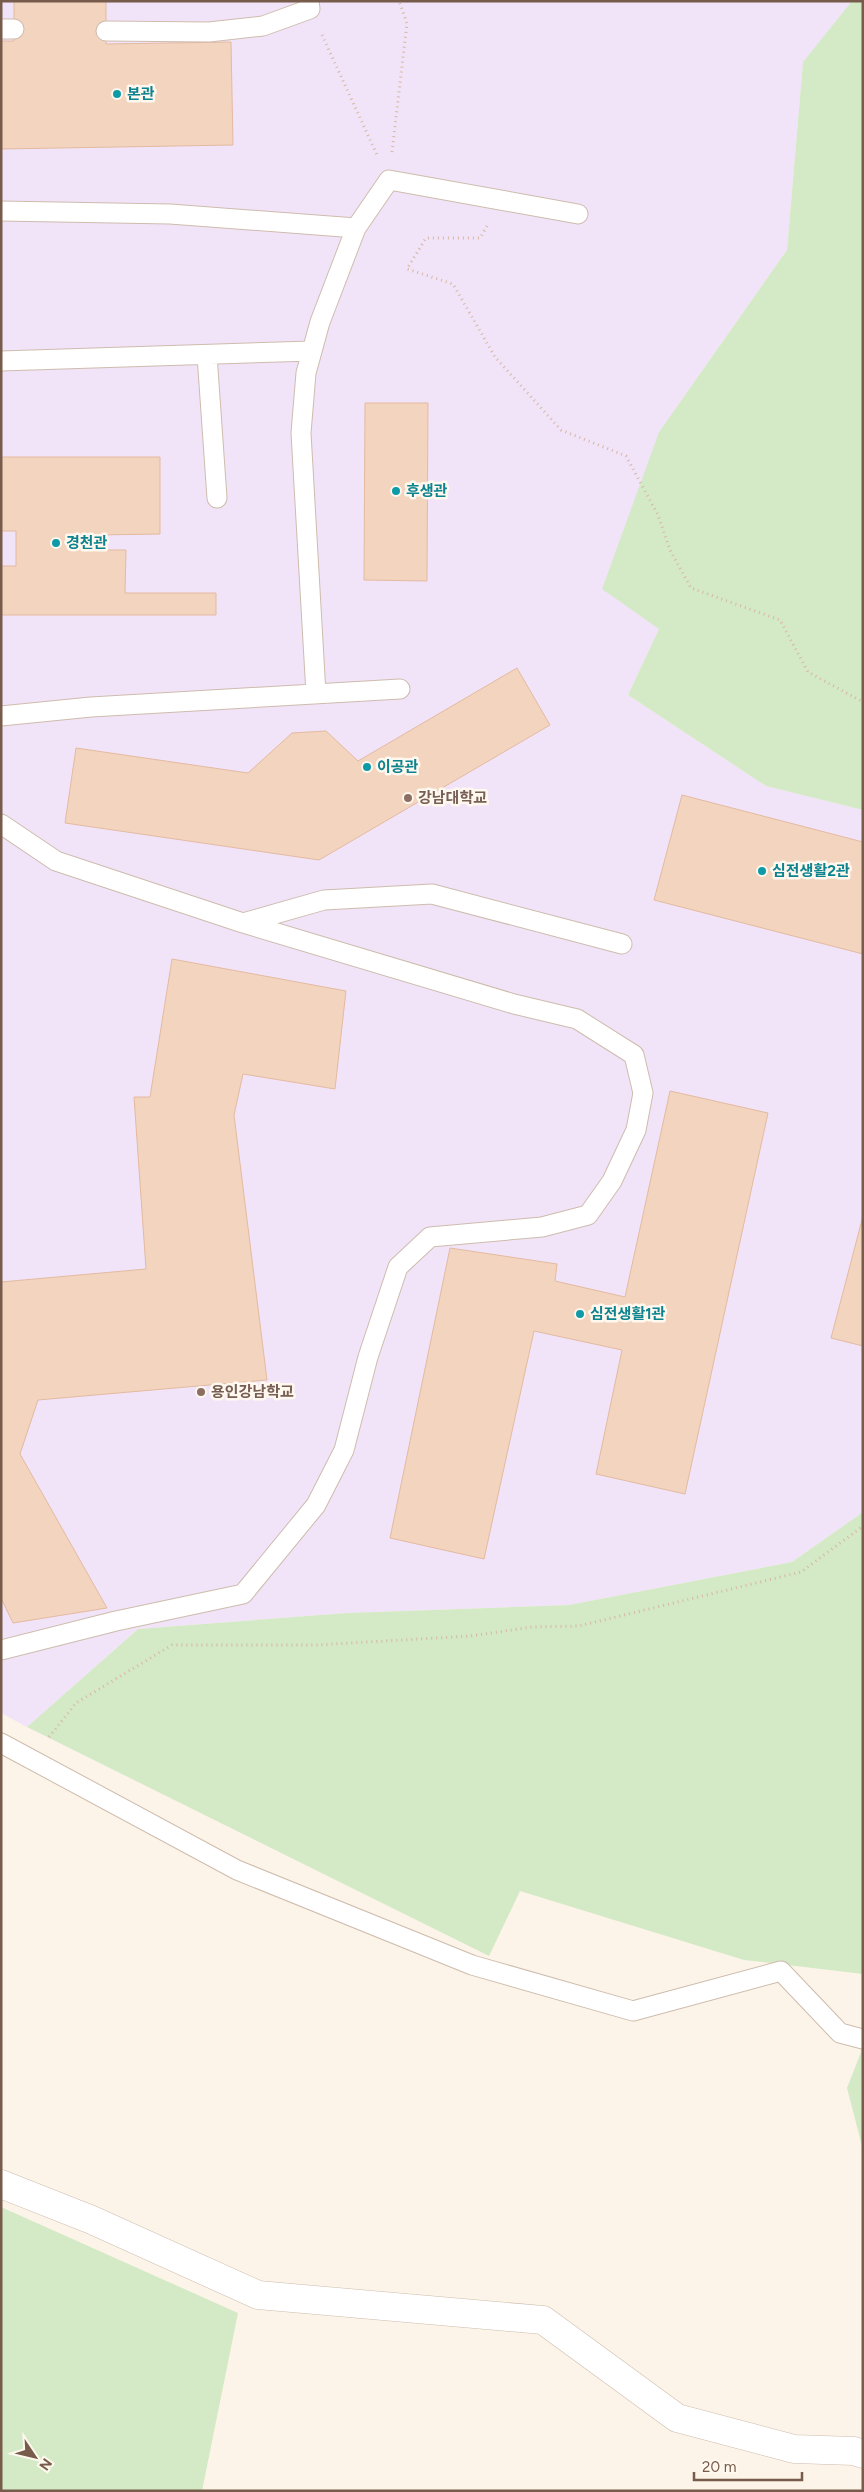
<svg xmlns="http://www.w3.org/2000/svg" width="864" height="2492" viewBox="0 0 864 2492" font-family="Figtree,'Noto Sans KR',sans-serif">
	<style>
		.education { fill: #f1e4f9 }
		.green { fill: #d4eac6 }
		.building { fill: #f2d4bf; stroke: #e4baa0 }
		.lines { fill: none; stroke-linecap: round; stroke-linejoin: round }
		.service-casing { stroke: #cebcad; stroke-width: 21 }
		.minor-casing { stroke: #cebcad; stroke-width: 29 }
		.path { stroke: #d7b7a2; stroke-width: 3; stroke-dasharray: 1 4; stroke-linecap: butt }
		.service { stroke: #fff; stroke-width: 19 }
		.minor { stroke: #fff; stroke-width: 28 }
		.culture-dot { fill: #0f9aa8; stroke: #fff8ee; stroke-width: 2 }
		.education-dot { fill: #8d6e63; stroke: #fff8ee; stroke-width: 2 }
		.labels { text-anchor: middle; dominant-baseline: central; stroke-width: 5; stroke-linejoin: round; paint-order: stroke }
		.culture-label { font-size: 15px; font-weight: bold; fill: #0d838f; stroke: #fff8ee; text-anchor: start }
		.education-label { font-size: 15px; font-weight: bold; fill: #785e54; stroke: #fff8ee; text-anchor: start }
	</style>
	<rect width="100%" height="100%" fill="#fcf4e8"/>
	<!-- education -->
	<path class="education" d="M1,1H852L803,63L787,250L659,432V629L628,695L766,786L863,810V1512L792,1562L569,1605L347,1613L138,1629L27,1727L1,1713Z"/>
	<!-- green -->
	<path class="green" d="M852,1H863V810L766,786L628,695L659,629L602,589L659,432L787,250L803,62Z
		M863,1512V1974L744,1960L520,1891L489,1956L27,1727L138,1629L347,1613L569,1605L792,1562Z
		M863,2047V2150L847,2088Z
		M1,2207L238,2313L202,2491H1Z"/>
	<!-- building -->
	<path class="building" d="M14,1H106V44L231,42L233,145L1,149V41H14Z
		M365,403H428L427,581L364,580Z
		M1,457H160V534L96,535V550H126L125,593H216V615H1V566H16V531H1Z
		M517,668L550,725L319,860L65,823L76,748L248,773L292,733L326,731L358,761Z
		M682,795L863,842V954L654,900Z
		M172,959L346,991L335,1089L243,1074L234,1115L267,1380L38,1400L20,1454L107,1608L13,1623L1,1598V1282L146,1269L134,1097H150Z
		M670,1091L768,1113L685,1494L596,1474L622,1350L534,1331L484,1559L390,1538L450,1248L557,1264L555,1281L625,1297Z
		M863,1216V1346L831,1338Z"/>
	<g class="lines">
		<!-- service casing -->
		<g class="service-casing">
			<path id="service" d="M1,29H14
				M106,31L209,32L263,26L310,9L309,1
				M1,211L170,214L356,228
				M207,355L217,498
				M1,361L312,351
				M316,694L301,433L306,373L320,322L356,228L389,180L578,214
				M1,716L91,707L400,689
				M1,824L56,861L243,923L514,1004L577,1019L634,1055L643,1093L636,1130L612,1181L588,1215L542,1227L430,1237L398,1267L368,1357L344,1450L316,1505L243,1594L116,1621L1,1650
				M243,923L324,900L432,894L622,944
				M1,1743L237,1870L472,1965L633,2011L781,1971L840,2033L863,2039"/>
		</g>
		<!-- minor casing -->
		<g class="minor-casing">
			<path id="minor" d="M1,2184L92,2220L258,2295L543,2320L677,2418L794,2449L854,2451L863,2454"/>
		</g>
		<!-- path -->
		<path class="path" d="M322,35L378,157
			M392,152L407,23L399,1
			M487,226L480,238H426L407,269L453,284L495,357L561,430L626,456L658,515L670,550L691,588L780,620L808,672L863,702
			M49,1737L76,1703L172,1645H316L471,1636L532,1627L579,1626L801,1572L863,1526"/>
		<!-- service -->
		<use href="#service" class="service"/>
		<!-- minor -->
		<use href="#minor" class="minor"/>
	</g>
	<!-- markers -->
	<g class="culture-dot">
		<circle cx="117" cy="94" r="5"/>
		<circle cx="396" cy="491" r="5"/>
		<circle cx="56" cy="543" r="5"/>
		<circle cx="367" cy="767" r="5"/>
		<circle cx="762" cy="871" r="5"/>
		<circle cx="580" cy="1314" r="5"/>
	</g>
	<g class="education-dot">
		<circle cx="408" cy="798" r="5"/>
		<circle cx="201" cy="1392" r="5"/>
	</g>
	<g class="labels">
		<!-- culture labels -->
		<g class="culture-label">
			<text x="127" y="94">본관</text>
			<text x="406" y="491">후생관</text>
			<text x="66" y="543">경천관</text>
			<text x="377" y="767">이공관</text>
			<text x="772" y="871">심전생활2관</text>
			<text x="590" y="1314">심전생활1관</text>
		</g>
		<!-- education labels -->
		<g class="education-label">
			<text x="418" y="798">강남대학교</text>
			<text x="211" y="1392">용인강남학교</text>
		</g>
	</g>
	<!-- border -->
	<rect width="864" height="2492" fill="none" stroke="#775b4b" stroke-width="5"/>
	<!-- north arrow -->
	<g transform="translate(35 2457) rotate(125)" stroke="#fff8ee" stroke-width="4" paint-order="stroke">
	<path d="M0-4L9 19L0 12L-9 19Z" fill="#775b4b"/>
	<text y="-8" font-size="14" font-weight="bold" text-anchor="middle" fill="#775b4b">N</text>
	</g>
	<!-- scale -->
	<path d="M694 2472v8h108v-8" fill="none" stroke="#775b4b" stroke-width="2.5"/>
	<text x="702" y="2472" font-size="15" fill="#775b4b" stroke="#fff8ee" stroke-width="4" paint-order="stroke">20 m</text>
</svg>
